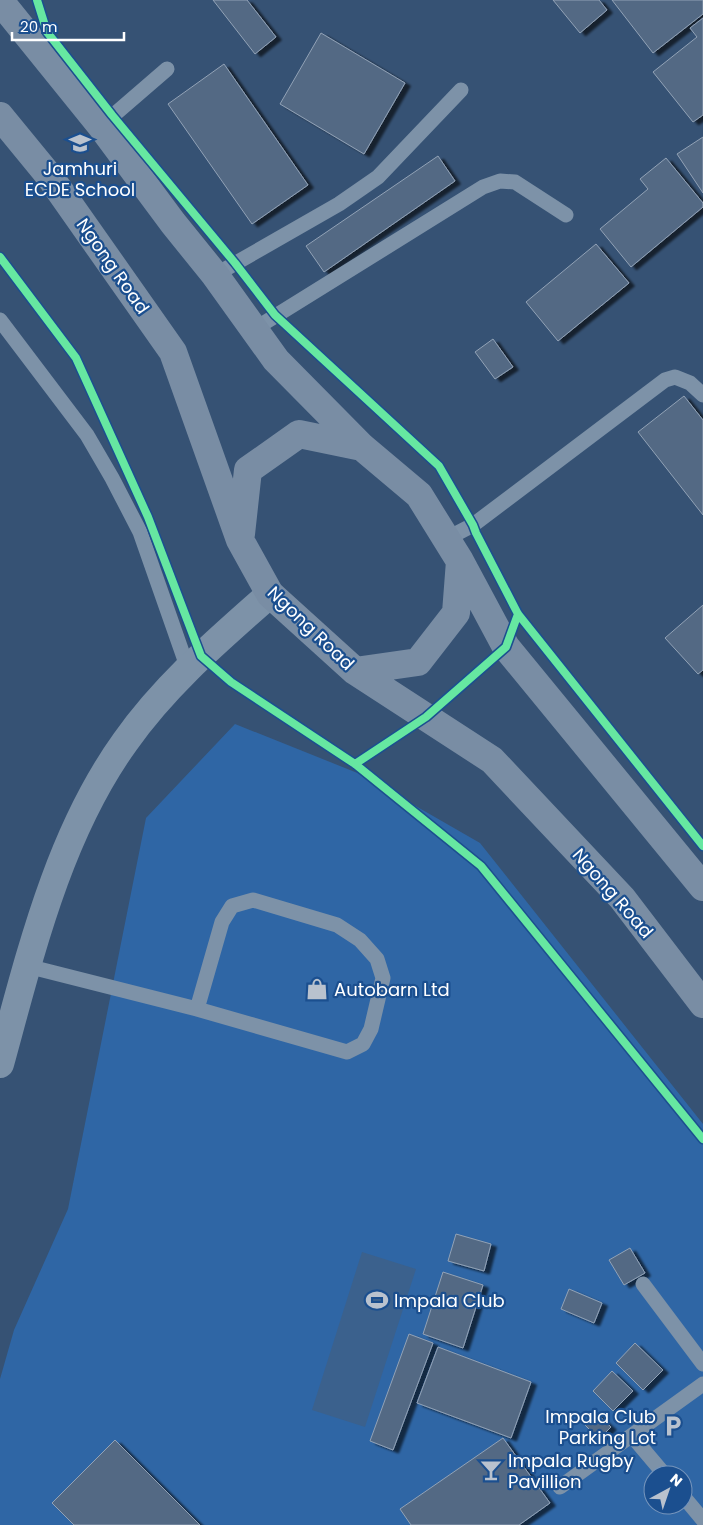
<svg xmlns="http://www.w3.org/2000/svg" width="703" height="1525" viewBox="0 0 703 1525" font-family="Poppins,sans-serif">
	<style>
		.green { fill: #2f66a5; fill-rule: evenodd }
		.water { fill: #3b618d }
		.building { fill: #526984; stroke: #92a2b6; filter: url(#shadow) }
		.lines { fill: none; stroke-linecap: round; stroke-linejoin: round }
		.lane { stroke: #7d92a8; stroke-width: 15 }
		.street { stroke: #7d92a8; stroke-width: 28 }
		.secondary { stroke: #798da4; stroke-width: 28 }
		.cycleway-casing { stroke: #1b4f8f; stroke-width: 11 }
		.cycleway { stroke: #66e7a1; stroke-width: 8 }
		.labels { text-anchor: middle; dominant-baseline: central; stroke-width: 4.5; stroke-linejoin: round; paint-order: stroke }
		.poi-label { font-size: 18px; fill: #fff; stroke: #1b4f8f; text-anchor: start }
		.street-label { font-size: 18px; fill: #fff; stroke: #1b4f8f }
	</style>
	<defs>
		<filter id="shadow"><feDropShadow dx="5.5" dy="3" stdDeviation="1" flood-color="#0009"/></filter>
	</defs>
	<rect width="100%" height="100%" fill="#365274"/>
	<!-- green -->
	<path class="green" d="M235,724L360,774L480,843L703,1124V1525H0V1379L14,1330L68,1209L146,818ZM653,1475H683V1505H653Z"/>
	<!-- water -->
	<path class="water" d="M362,1252L416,1269L365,1427L312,1410Z"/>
	<!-- building -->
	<path class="building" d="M213,0H247L276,37L255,54Z
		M553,0H599L607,10L580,33Z
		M612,0H703V14L653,53Z
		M703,18V115L693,122L653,72L697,37L690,28Z
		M321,33L405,83L364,154L280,104Z
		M224,64L308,185L252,224L168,104Z
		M703,137V193L677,154Z
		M438,156L455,181L324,272L306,246Z
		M666,158L703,203V207L631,267L600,229L648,189L640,179Z
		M596,244L629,283L558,341L526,302Z
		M493,339L513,367L495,379L475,352Z
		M684,396L703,420V515L638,432Z
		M703,605V670L698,674L665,638Z
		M456,1234L491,1244L484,1271L448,1261Z
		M630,1248L645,1273L624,1285L609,1260Z
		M443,1272L483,1285L463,1348L423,1334Z
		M569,1289L602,1303L594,1323L561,1309Z
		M409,1334L433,1343L393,1450L370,1441Z
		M635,1343L663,1370L643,1390L616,1363Z
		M438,1347L531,1382L511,1438L417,1403Z
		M612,1371L633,1391L613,1411L593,1391Z
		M596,1413L611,1427L599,1439L585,1425Z
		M503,1438L550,1503L519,1525H411L400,1509Z
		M115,1440L200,1525H74L52,1503Z"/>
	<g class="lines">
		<!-- lane -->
		<path class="lane" d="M101,126L167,69
			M215,275L339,204L378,177L461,90
			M0,320L87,435L112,478L140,532L188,669
			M253,330L483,187L500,181L515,182L566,215
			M446,539L473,525L665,380L675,377L690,383L703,395
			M27,966L197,1009L347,1052L363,1044L371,1029L383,978L377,959L360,940L337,925L253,900L232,906L222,922L197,1009
			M643,1284L703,1364
			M632,1436L665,1475
			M560,1487L703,1384
			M683,1496L703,1520"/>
		<!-- street -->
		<path class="street" d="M0,1064C30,955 58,835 125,742C165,685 218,640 270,594"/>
		<!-- secondary -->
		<path class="secondary" d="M0,1L101,126L173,223L215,275L276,360L362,447L419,495L460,561L506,647L703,887
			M0,116L50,177L173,352L240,540L270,594L355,671L492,760L622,898L703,1004
			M241,534L248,470L299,434L362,447
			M355,671L418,662L456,613L460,561"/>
		<!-- cycleway casing -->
		<g class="cycleway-casing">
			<path id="cycleway" d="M37,0L47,32L112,115L235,263L275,315L439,466L473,525L476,533L518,614L703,846
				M0,257L76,358L148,517L201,656L231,682L355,764L481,866L703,1139
				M355,764L426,717L506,647L518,614"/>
		</g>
		<!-- cycleway -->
		<use href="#cycleway" class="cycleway"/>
	</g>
	<!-- icons -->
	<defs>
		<g id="school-bare" transform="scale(1.725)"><path d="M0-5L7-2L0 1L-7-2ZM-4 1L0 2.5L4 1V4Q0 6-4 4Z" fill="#b9c2ce" stroke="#1b4f8f" stroke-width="2.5" paint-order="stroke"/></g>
		<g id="shop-bare" transform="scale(1.725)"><path d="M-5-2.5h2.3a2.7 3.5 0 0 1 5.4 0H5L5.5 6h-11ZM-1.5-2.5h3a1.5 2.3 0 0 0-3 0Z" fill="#b9c2ce" stroke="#1b4f8f" stroke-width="2.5" paint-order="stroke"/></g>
		<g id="stadium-bare" transform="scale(1.725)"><path d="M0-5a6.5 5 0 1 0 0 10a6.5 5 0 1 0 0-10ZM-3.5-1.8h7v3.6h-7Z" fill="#b9c2ce" stroke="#1b4f8f" stroke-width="2.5" paint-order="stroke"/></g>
		<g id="parking-bare" transform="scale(1.725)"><path d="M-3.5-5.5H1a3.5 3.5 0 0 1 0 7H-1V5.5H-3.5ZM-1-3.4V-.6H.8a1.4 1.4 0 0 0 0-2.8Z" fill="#b9c2ce" stroke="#1b4f8f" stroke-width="2.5" paint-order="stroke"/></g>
		<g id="bar-bare" transform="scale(1.725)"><path d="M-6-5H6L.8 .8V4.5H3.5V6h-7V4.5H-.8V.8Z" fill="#b9c2ce" stroke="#1b4f8f" stroke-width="2.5" paint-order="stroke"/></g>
	</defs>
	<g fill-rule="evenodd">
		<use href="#school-bare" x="80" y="143"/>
		<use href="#shop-bare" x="317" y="989"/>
		<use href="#stadium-bare" x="377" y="1300"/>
		<use href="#parking-bare" x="673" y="1426"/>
		<use href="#bar-bare" x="491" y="1470"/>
	</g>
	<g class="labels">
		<!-- poi labels -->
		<g class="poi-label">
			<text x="80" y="168" text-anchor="middle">Jamhuri<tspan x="80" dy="21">ECDE School</tspan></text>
			<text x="334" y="989">Autobarn Ltd</text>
			<text x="394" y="1300">Impala Club</text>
			<text x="656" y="1416" text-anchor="end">Impala Club<tspan x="656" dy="21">Parking Lot</tspan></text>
			<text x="508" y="1460">Impala Rugby<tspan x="508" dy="21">Pavillion</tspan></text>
		</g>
		<!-- street labels -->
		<g class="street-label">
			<text transform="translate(113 266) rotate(55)">Ngong Road</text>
			<text transform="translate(311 628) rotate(44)">Ngong Road</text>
			<text transform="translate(613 893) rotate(49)">Ngong Road</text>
		</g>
	</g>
	<!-- north arrow -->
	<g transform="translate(668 1490) rotate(40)"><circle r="24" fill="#1b4f8f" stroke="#7695bc"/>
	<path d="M0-4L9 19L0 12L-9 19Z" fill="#b9c2ce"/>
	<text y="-8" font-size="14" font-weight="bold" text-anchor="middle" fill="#ffffff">N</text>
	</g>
	<!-- scale -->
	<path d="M12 32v8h112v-8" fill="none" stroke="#ffffff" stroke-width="2.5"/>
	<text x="20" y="32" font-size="15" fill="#ffffff" stroke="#1b4f8f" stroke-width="4" paint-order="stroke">20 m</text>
</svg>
